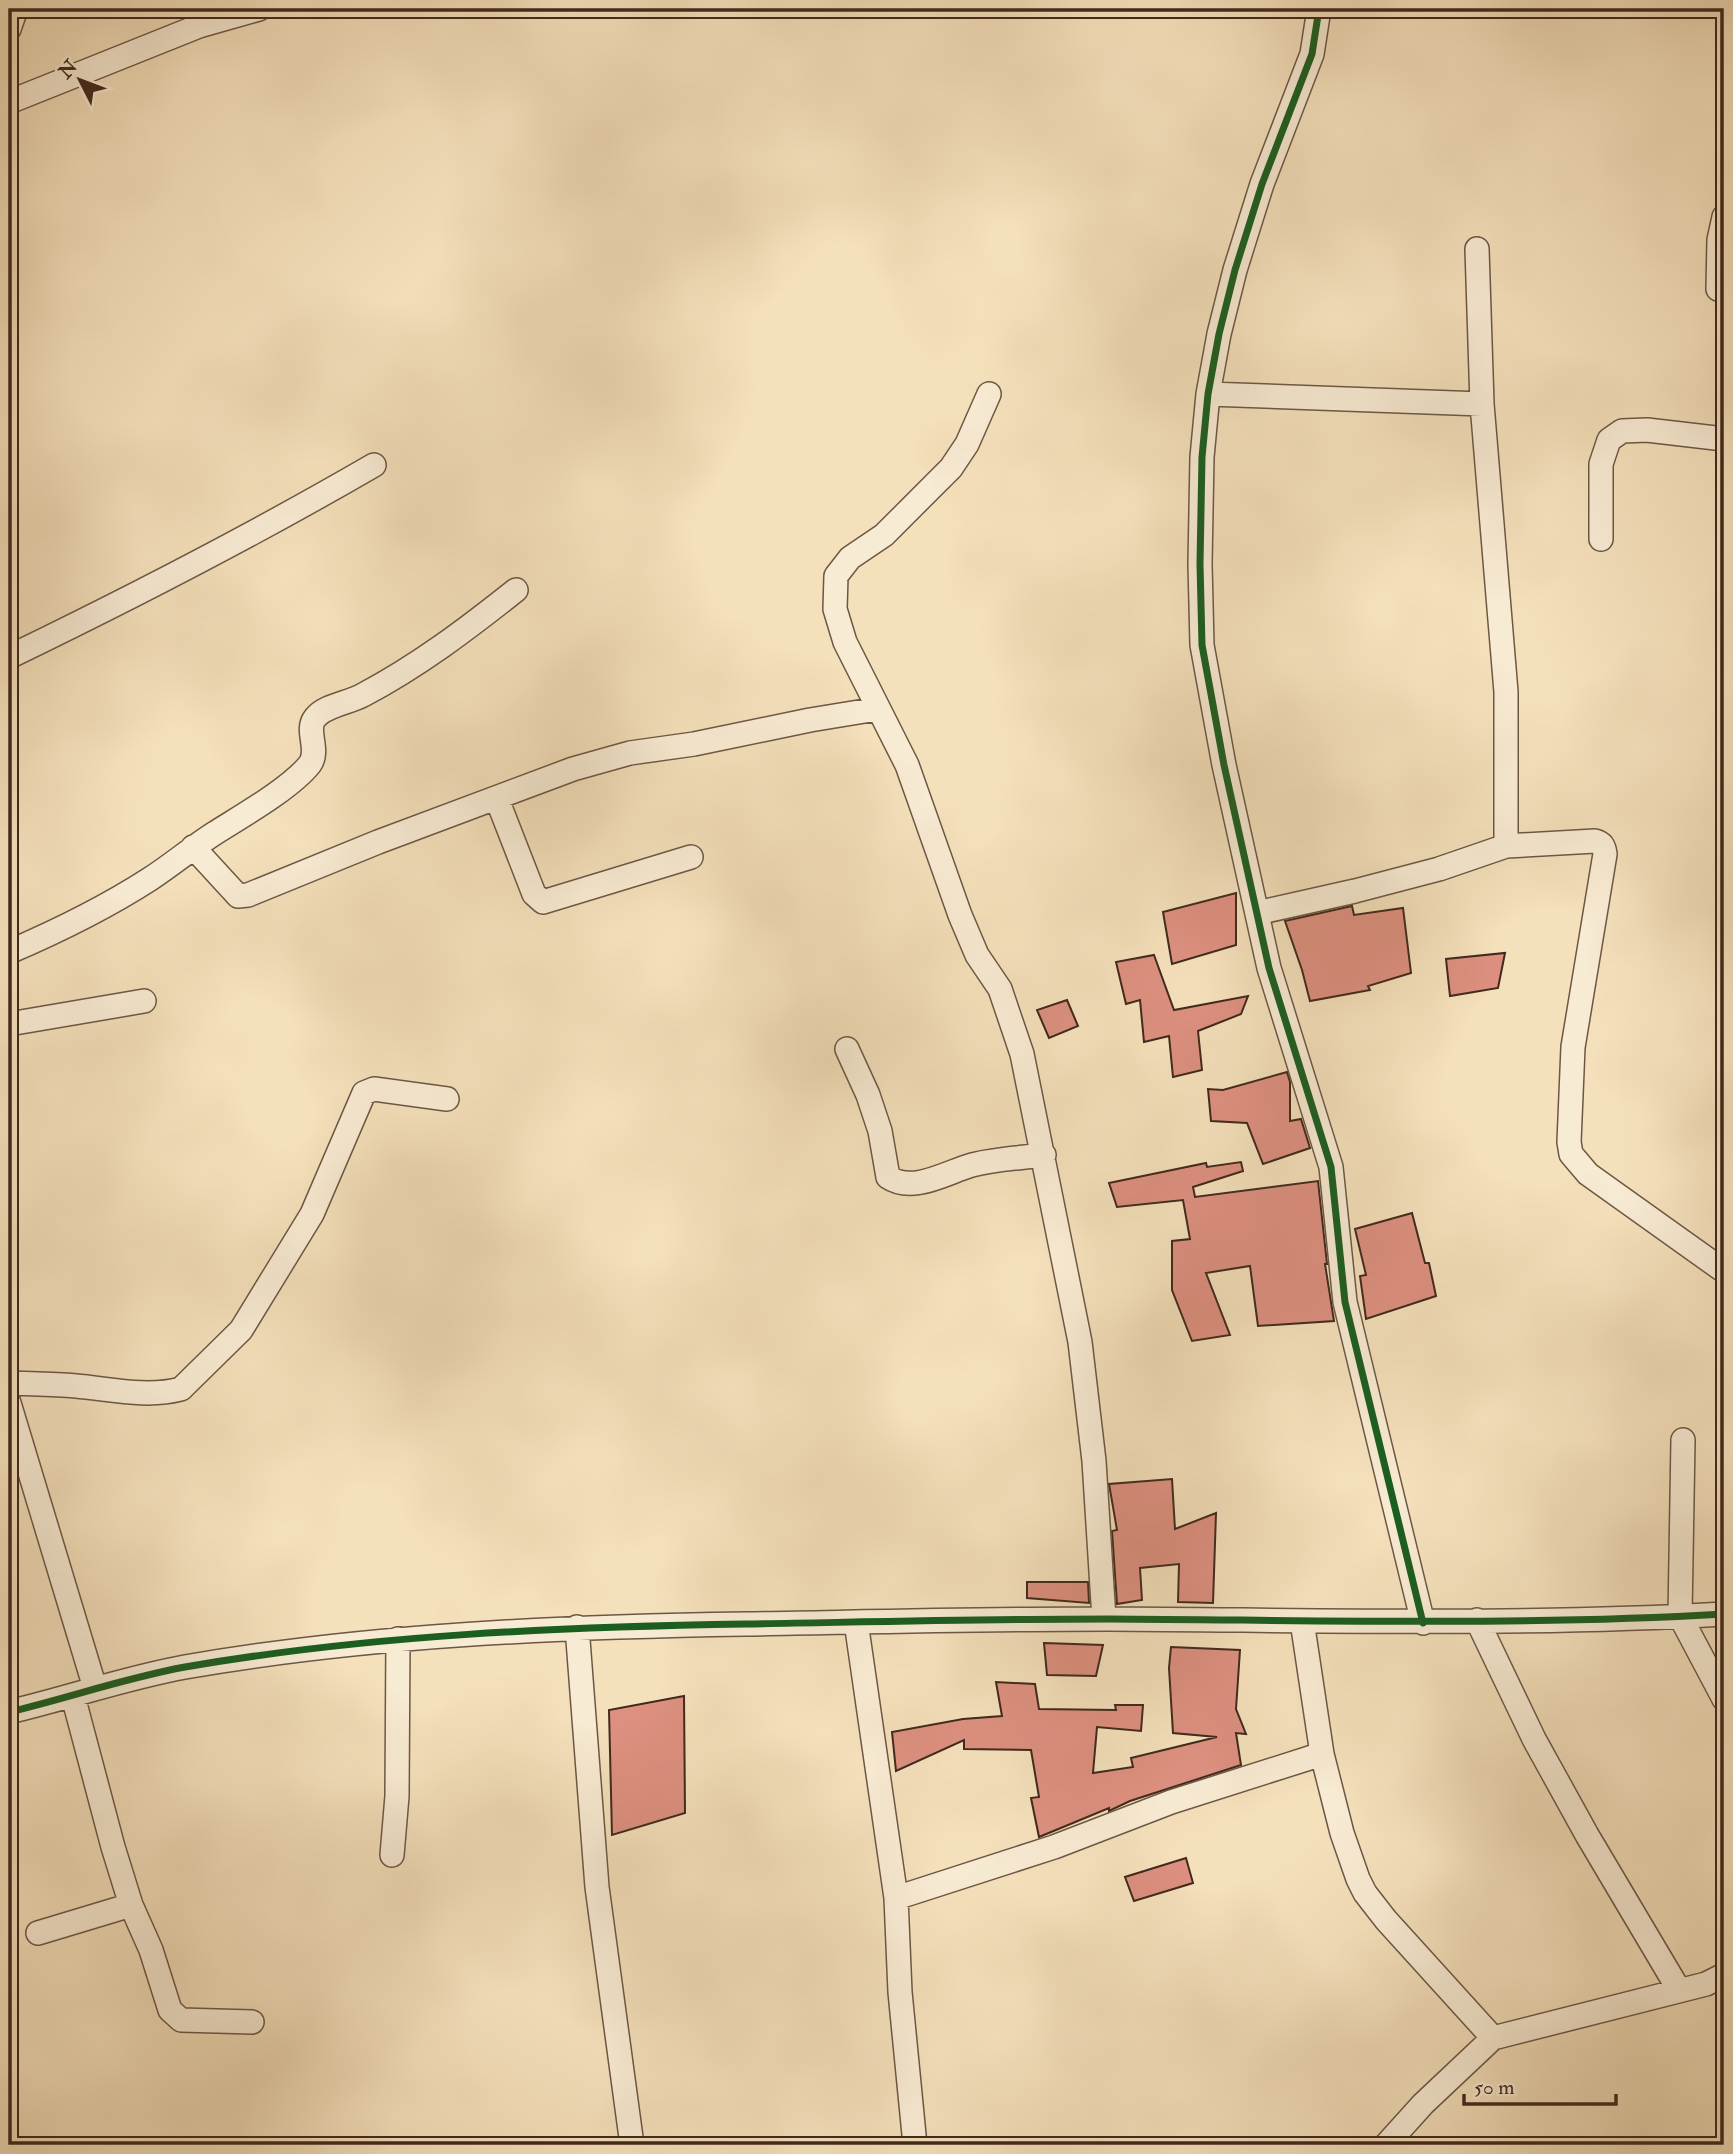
<svg xmlns="http://www.w3.org/2000/svg" width="1733" height="2154" viewBox="0 0 1733 2154" font-family="'IM FELL Double Pica',serif">
	<style>
		.building { fill: #dd9080; stroke: #40291d; stroke-width: 2 }
		.lines { fill: none; stroke-linecap: round; stroke-linejoin: round }
		.minor-casing { stroke: #6d5744; stroke-width: 26 }
		.minor { stroke: #f8ebd3; stroke-width: 23 }
		.cycleway-casing { stroke: #f8ebd3; stroke-width: 11 }
		.cycleway { stroke: #1b5e20; stroke-width: 7 }
	</style>
	<rect width="100%" height="100%" fill="#f4e0bb"/>
	<filter id="stains"><feTurbulence type="fractalNoise" baseFrequency=".00286" numOctaves="4"/><feColorMatrix values="0 0 0 0 .2 0 0 0 0 .09 0 0 0 0 .02 0 0 0 .5 -.17"/></filter>
	<radialGradient id="worn" r=".72"><stop offset=".6" stop-color="#630" stop-opacity="0"/><stop offset="1" stop-color="#630" stop-opacity=".3"/></radialGradient>
	<!-- building -->
	<path class="building" d="M1236,893V945L1172,964L1163,912Z
		M1352,906L1354,915L1403,908L1411,973L1368,986L1370,990L1310,1001L1302,970L1285,921Z
		M1505,953L1498,988L1450,996L1446,959Z
		M1154,955L1174,1010L1248,996L1241,1014L1198,1031L1202,1070L1173,1077L1169,1036L1144,1042L1140,1000L1126,1004L1116,962Z
		M1067,1000L1078,1026L1049,1038L1037,1010Z
		M1287,1072L1290,1082V1121L1301,1119L1310,1148L1263,1164L1247,1123L1211,1121L1208,1089L1223,1090Z
		M1241,1162L1243,1171L1193,1187L1195,1197L1318,1181L1327,1264H1325L1334,1321L1258,1326L1250,1266L1206,1273L1230,1335L1192,1341L1172,1290V1241L1190,1239L1183,1200L1117,1207L1109,1183L1206,1163L1207,1167Z
		M1412,1213L1425,1263H1429L1436,1296L1366,1319L1360,1276L1366,1275L1355,1229Z
		M1172,1479L1175,1529L1216,1513L1213,1603L1178,1602L1179,1564L1140,1568L1142,1600L1117,1604L1112,1531L1117,1530L1109,1484Z
		M1027,1582H1088L1089,1603L1027,1598Z
		M1044,1643L1103,1645L1096,1676L1047,1675Z
		M1171,1647L1240,1650L1236,1709L1246,1734L1236,1733L1241,1765L1130,1801L1109,1811V1808L1039,1837L1031,1798L1039,1797L1031,1750L964,1749V1740L896,1771L892,1732L963,1719L1002,1716L996,1682L1035,1684L1039,1709L1116,1710L1115,1705H1143L1141,1731L1097,1727L1093,1773L1133,1767L1131,1758L1217,1737L1173,1733L1169,1668Z
		M684,1696L685,1813L612,1835L609,1710Z
		M1186,1858L1193,1883L1134,1901L1125,1877Z"/>
	<g class="lines">
		<!-- minor casing -->
		<g class="minor-casing">
			<path id="minor" d="M1319,9L1312,54L1262,184L1235,270L1219,334L1208,394L1202,457L1200,564L1202,645L1224,765L1269,968L1331,1167L1345,1302L1423,1623
				M9,29L16,9
				M9,102L199,26L259,9
				M1477,249L1482,404L1506,692V846
				M1718,289L1719,240L1724,217
				M989,394L967,444L951,468L884,535L850,558L836,576L835,609L845,642L907,765L960,915L977,955L1000,989L1022,1054L1080,1342L1094,1461L1104,1619
				M1208,394L1482,404
				M1601,539V464L1609,440L1622,431L1647,430L1724,439
				M9,657C133,597 255,534 374,465
				M497,799L534,894L543,902L691,857
				M193,847L238,896L248,895L378,842L573,769L630,753L694,744L810,720L877,709
				M1257,913L1355,891L1439,869L1506,846L1595,841C1602,843 1604,846 1605,854L1573,1047L1569,1142L1571,1154L1588,1174L1724,1271
				M9,952C58,931 105,908 150,879C173,864 193,847 215,833C242,816 291,788 310,764C320,750 305,730 315,718C325,705 349,703 363,695C418,666 467,629 516,590
				M9,1024L144,1001
				M847,1049L868,1095L880,1131L888,1177C913,1194 947,1172 972,1165C995,1159 1020,1158 1044,1155
				M9,1383C31,1384 54,1384 76,1386C110,1389 147,1398 181,1389L241,1330L312,1214L364,1093L374,1089L447,1099
				M9,1403L95,1688
				M1683,1440L1680,1616L1724,1699
				M1477,1620L1534,1739L1587,1835L1679,1990
				M1302,1621L1322,1754L1342,1833L1358,1879L1365,1893L1386,1920L1493,2038
				M856,1622L896,1898L900,1992L915,2145
				M577,1627L597,1887L632,2145
				M73,1696L113,1847L131,1905L151,1950L170,2010L181,2020L252,2022
				M9,1712C68,1698 125,1678 185,1667C370,1635 558,1627 746,1624C867,1622 988,1619 1109,1619C1314,1620 1520,1626 1724,1614
				M392,1855L397,1796L398,1639
				M896,1898L1054,1847L1171,1802L1322,1754
				M38,1933L131,1905
				M1386,2145L1423,2104L1493,2038L1706,1984L1724,1975"/>
		</g>
		<!-- minor -->
		<use href="#minor" class="minor"/>
		<!-- cycleway casing -->
		<g class="cycleway-casing">
			<path id="cycleway" d="M1319,9L1312,54L1262,184L1235,270L1219,334L1208,394L1202,457L1200,564L1202,645L1224,765L1269,968L1331,1167L1345,1302L1423,1623
				M9,1712C68,1698 125,1678 185,1667C370,1635 558,1627 746,1624C867,1622 988,1619 1109,1619C1314,1620 1520,1626 1724,1614"/>
		</g>
		<!-- cycleway -->
		<use href="#cycleway" class="cycleway"/>
	</g>
	<!-- margin -->
	<rect width="1733" height="2154" fill="none" stroke="#f4e0bb" stroke-width="35"/>
	<rect x="10" y="10" width="1712" height="2133" fill="none" stroke="#40291d" stroke-width="3.5"/>
	<rect x="18" y="18" width="1698" height="2119" fill="none" stroke="#40291d" stroke-width="2"/>
	<!-- north arrow -->
	<g transform="translate(80 80) rotate(312)" stroke="#f8ebd3" stroke-width="5" paint-order="stroke">
	<path d="M0-5L12 26L0 18L-12 26Z" fill="#40291d"/>
	<text y="-10" font-size="19" font-weight="bold" text-anchor="middle" fill="#40291d">N</text>
	</g>
	<!-- scale -->
	<path d="M1464 2094v10h152v-10" fill="none" stroke="#40291d" stroke-width="3.5"/>
	<text x="1474" y="2094" font-size="21" fill="#40291d" stroke="#f8ebd3" stroke-width="5" paint-order="stroke">50 m</text>
	<rect width="100%" height="100%" filter="url(#stains)"/>
	<rect width="100%" height="100%" fill="url(#worn)"/>
</svg>
